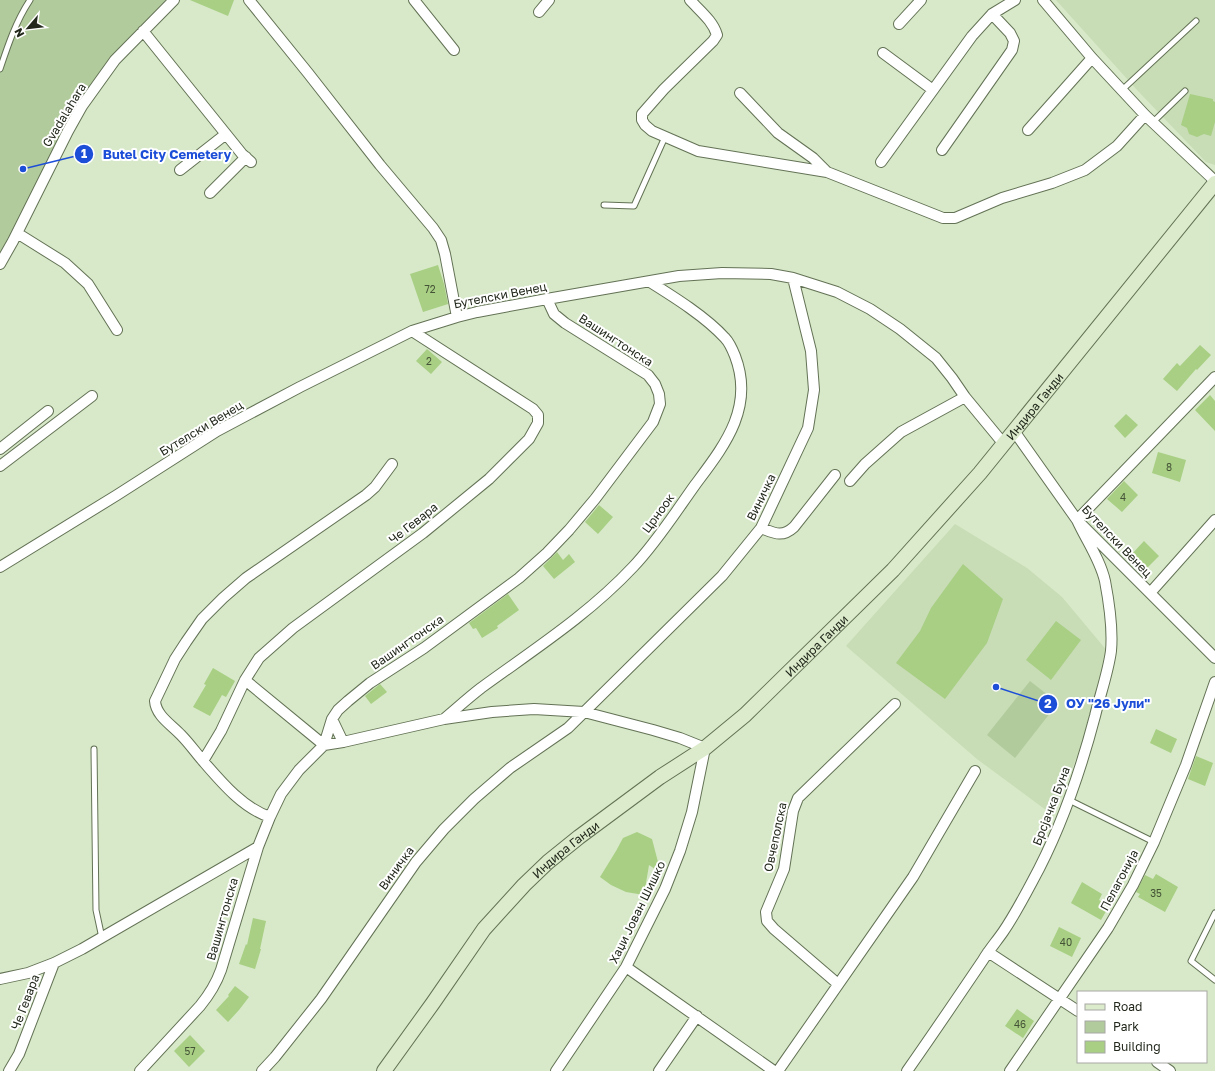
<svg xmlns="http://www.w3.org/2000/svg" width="1215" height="1071" viewBox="0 0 1215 1071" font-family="'Golos Text',sans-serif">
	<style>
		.built { fill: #c8dcb6 }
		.green { fill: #b2cb9d }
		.building { fill: #a8cf84 }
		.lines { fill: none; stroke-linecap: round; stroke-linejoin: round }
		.lane-casing { stroke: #637255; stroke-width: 7 }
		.street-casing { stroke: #637255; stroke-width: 12 }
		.secondary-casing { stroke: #637255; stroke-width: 16 }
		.lane { stroke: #fff; stroke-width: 5 }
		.street { stroke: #fff; stroke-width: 10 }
		.secondary { stroke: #dcebcb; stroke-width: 14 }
		.labels { text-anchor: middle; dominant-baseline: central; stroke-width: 4; stroke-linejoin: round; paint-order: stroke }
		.number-label { font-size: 10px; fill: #445236 }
		.street-label { font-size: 12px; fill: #22281c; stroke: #fff }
		.leader { fill: none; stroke: #1d4ed8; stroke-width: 1.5 }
		.callout-dot { fill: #1d4ed8; stroke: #fff; stroke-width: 1.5 }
		.mark-label { font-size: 12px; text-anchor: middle; font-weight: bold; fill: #fff }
		.callout-label { font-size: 13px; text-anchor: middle; font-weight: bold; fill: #1d4ed8; stroke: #fff; stroke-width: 4; stroke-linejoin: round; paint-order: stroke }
	</style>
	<rect width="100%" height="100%" fill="#d7e9c8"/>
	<!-- built -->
	<path class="built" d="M1056,0H1215V165L1206,162L1138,91Z
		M955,524L1027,568L1062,597L1108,652L1090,722L1054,816L977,759L846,646Z"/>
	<!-- green -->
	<path class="green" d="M0,0H166L110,58L90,85L75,108L0,256Z
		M1030,681L1058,703L1015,758L987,735Z"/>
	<!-- building -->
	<path class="building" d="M190,0H234L228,16Z
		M1190,94L1213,99V101L1215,102V122L1211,136L1204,134L1197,137L1189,134L1187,128L1181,125Z
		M438,265L444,284L448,304L423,312L410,274Z
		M1200,345L1211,355L1197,370L1196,369L1177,391L1163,379L1177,363L1180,366Z
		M427,349L442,362L431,374L416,361Z
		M1210,395L1215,401V431L1195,410Z
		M1126,414L1138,425L1125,438L1114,426Z
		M1158,452L1186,460L1180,482L1152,473Z
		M1124,481L1138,495L1122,512L1107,499Z
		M599,505L613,517L598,534L585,522Z
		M1144,541L1159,556L1144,571L1130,556Z
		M557,552L563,560L569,554L575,562L554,579L543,566Z
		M963,564L1003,599L987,643L945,699L896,663L920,631L931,608Z
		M508,594L519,610L497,626L498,628L482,638L476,628L473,629L469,623Z
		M1056,621L1081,640L1051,680L1026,660Z
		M213,668L235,681L226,697L222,695L210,716L193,707L206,685L204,684Z
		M380,684L387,692L371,704L365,696Z
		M1156,729L1177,739L1171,753L1150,743Z
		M1196,756L1213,763L1205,786L1188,779Z
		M637,832L652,839L658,862L655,869L649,865L644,895L626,892L611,885L600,877L616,851L623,838Z
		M1156,874L1178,887L1165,912L1138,897L1140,894L1136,892L1145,875L1153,879Z
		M1082,882L1102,894L1099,900L1109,906L1101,920L1071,903Z
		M253,918L266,921L260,949H261L255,969L239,964L246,944L247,945Z
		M1059,927L1081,938L1072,957L1050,946Z
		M235,986L249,997L239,1010L228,1022L216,1010L229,996L228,995Z
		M1017,1009L1034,1021L1023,1038L1005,1026Z
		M190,1035L205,1051L189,1067L174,1051Z"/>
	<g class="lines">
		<!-- lane casing -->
		<g class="lane-casing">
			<path id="lane" d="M0,69C8,45 16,21 30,0
				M1122,90L1196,21
				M1152,123L1185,91
				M604,205L634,206L665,137
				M94,749L96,910L102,938
				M1069,800L1154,842
				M1215,913L1191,961L1215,980"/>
		</g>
		<!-- street casing -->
		<g class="street-casing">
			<path id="street" d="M249,0L308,73L380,165L433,228L441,240L445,254L457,317
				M414,0L454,50
				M690,0C700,11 713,21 717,35L713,41L664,89L642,114V120L645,125L652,131L698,151L827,172L943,218H955L1002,198L1052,183L1085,170L1117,146L1145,115
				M1043,0L1092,58L1145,115L1215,181
				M539,12L549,0
				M899,24L921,0
				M143,31L242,154L251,162
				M883,53L933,90
				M740,93L778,133L813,158L827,172
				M1028,130L1092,58
				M942,150L1012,50L1014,41L1010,33L992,14
				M881,162L972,36L992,14L1015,0
				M180,170L226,134
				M210,193L246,157
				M17,233L65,263L88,284L117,330
				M0,264L13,241L68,131L82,106L115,60L174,0
				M1014,431L1077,520L1215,658
				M0,449L48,411
				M0,466L92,396
				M850,481L865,464L901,432L965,397
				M761,528C774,533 782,538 794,527L835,475
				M0,567L117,495L217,431L300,387L412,331L457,317L477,312L547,299L679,276L722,273L771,274L793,278L837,292L870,309L900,329L936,358L952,378L965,397L1003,443
				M1150,593L1215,520
				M245,680L324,745
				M332,719L343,742
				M444,719C456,709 468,698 481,688C533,650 588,615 633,567C656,543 675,513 695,485C724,446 755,408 735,356C733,351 729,342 725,338C706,317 674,297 650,282
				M324,745L343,742L444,719L492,712L534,709L584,712L653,730L680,738L705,748L692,812L680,851L665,889L626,967L556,1071
				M203,761C196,753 189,743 181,735C172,725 156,716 155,701L175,659L186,642L202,619L223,598L246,578L366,495L375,487L392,464
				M270,817C243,808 222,783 203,761L221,731L245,680L259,658L293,628L423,533L489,479L529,439L538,423V415L533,409L412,331
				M988,952L1078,1011
				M626,967L774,1071
				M0,979L28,973L54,963L82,949L258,847
				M838,984L774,929L767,921L766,912L784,869L793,811L798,798L895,704
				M1157,1062L1170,1071
				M9,1071L19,1054L54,963
				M140,1071L200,1006C209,995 216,984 221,970L258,847L270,817L281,794L299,770L324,745L332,719L338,710L348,701L370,683L424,648L519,578L547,553L569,530L595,499L653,422L660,404L659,394L655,384L648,375L565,323L554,314L547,299
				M262,1071L275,1057L321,999L416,862L444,829L474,799L510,768L568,728L722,576L761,528L808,428L814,390L811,351L793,278
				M659,1071L697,1016
				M778,1071L913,877L975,771
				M907,1071C933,1034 958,997 983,960C989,950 996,942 1003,932C1014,916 1023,899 1032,882C1060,831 1080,773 1095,716C1100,695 1108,673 1111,651C1113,629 1109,602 1105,581C1100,559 1086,540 1077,520L1215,377
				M1010,1071L1108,928L1133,885L1154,842L1186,765L1215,682"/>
		</g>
		<!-- secondary casing -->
		<g class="secondary-casing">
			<g id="secondary">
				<path id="s1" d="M384,1071L433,1003L484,929L524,885L548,862L579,837L660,777L705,748L745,715L893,570L980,473L1215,183"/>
			</g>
		</g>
		<!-- lane -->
		<use href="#lane" class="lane"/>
		<!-- street -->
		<use href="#street" class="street"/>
		<!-- secondary -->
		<use href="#secondary" class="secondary"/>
	</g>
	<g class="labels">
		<!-- number labels -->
		<g class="number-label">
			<text x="430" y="289">72</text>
			<text x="429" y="361">2</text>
			<text x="1169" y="467">8</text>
			<text x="1123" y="497">4</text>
			<text x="1156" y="893">35</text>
			<text x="1066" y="942">40</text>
			<text x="1020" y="1024">46</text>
			<text x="190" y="1051">57</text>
		</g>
		<!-- street labels -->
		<g class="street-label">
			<text transform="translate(64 115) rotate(-59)">Gvadalahara</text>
			<text transform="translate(500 295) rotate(-11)">Бутелски Венец</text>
			<text transform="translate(616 340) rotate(33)">Вашингтонска</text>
			<text stroke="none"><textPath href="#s1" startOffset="936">Индира Ганди</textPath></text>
			<text transform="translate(201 428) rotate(-31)">Бутелски Венец</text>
			<text transform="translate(761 497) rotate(-64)">Виничка</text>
			<text transform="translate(658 513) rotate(-54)">Црноок</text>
			<text transform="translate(413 523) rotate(-38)">Че Гевара</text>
			<text transform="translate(1117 541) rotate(46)">Бутелски Венец</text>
			<text transform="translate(407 642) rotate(-35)">Вашингтонска</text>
			<text stroke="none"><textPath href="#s1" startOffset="612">Индира Ганди</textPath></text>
			<text transform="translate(1051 806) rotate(-69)">Брсјачка Буна</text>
			<text transform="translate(775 837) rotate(-78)">Овчеполска</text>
			<text stroke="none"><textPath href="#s1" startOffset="288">Индира Ганди</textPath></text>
			<text transform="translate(396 868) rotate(-54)">Виничка</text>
			<text transform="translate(1119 880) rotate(-62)">Пелагонија</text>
			<text transform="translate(637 912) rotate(-64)">Хаџи Јован Шишко</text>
			<text transform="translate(222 919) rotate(-74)">Вашингтонска</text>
			<text transform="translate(25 1002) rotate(-69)">Че Гевара</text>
		</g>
	</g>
	<!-- callouts -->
	<path class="leader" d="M23 169L84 154M996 687L1048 704"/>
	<g class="callout-dot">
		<circle cx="23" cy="169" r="4"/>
		<circle cx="996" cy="687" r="4"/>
		<circle cx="84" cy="154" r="10"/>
		<circle cx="1048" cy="704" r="10"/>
	</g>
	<g class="mark-label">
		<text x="84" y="158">1</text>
		<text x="1048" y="708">2</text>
	</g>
	<g class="callout-label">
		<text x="167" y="159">Butel City Cemetery</text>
		<text x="1108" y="708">ОУ "26 Јули"</text>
	</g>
	<!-- legend -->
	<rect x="1077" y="991" width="130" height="72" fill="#ffffff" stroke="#a7a9a4"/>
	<rect x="1085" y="1004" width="20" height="6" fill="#dcebcb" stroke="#a7a9a4"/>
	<text x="1113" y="1011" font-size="12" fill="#22281c">Road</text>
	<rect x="1085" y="1021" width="20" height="12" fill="#b2cb9d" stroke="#a7a9a4"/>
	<text x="1113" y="1031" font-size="12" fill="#22281c">Park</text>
	<rect x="1085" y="1041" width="20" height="12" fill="#a8cf84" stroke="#a7a9a4"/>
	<text x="1113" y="1051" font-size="12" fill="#22281c">Building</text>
	<!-- north arrow -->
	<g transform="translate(28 28) rotate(242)" stroke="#ffffff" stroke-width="3" paint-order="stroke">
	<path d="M0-3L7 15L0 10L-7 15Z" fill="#22281c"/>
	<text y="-6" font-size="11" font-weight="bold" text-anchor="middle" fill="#22281c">N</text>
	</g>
</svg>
